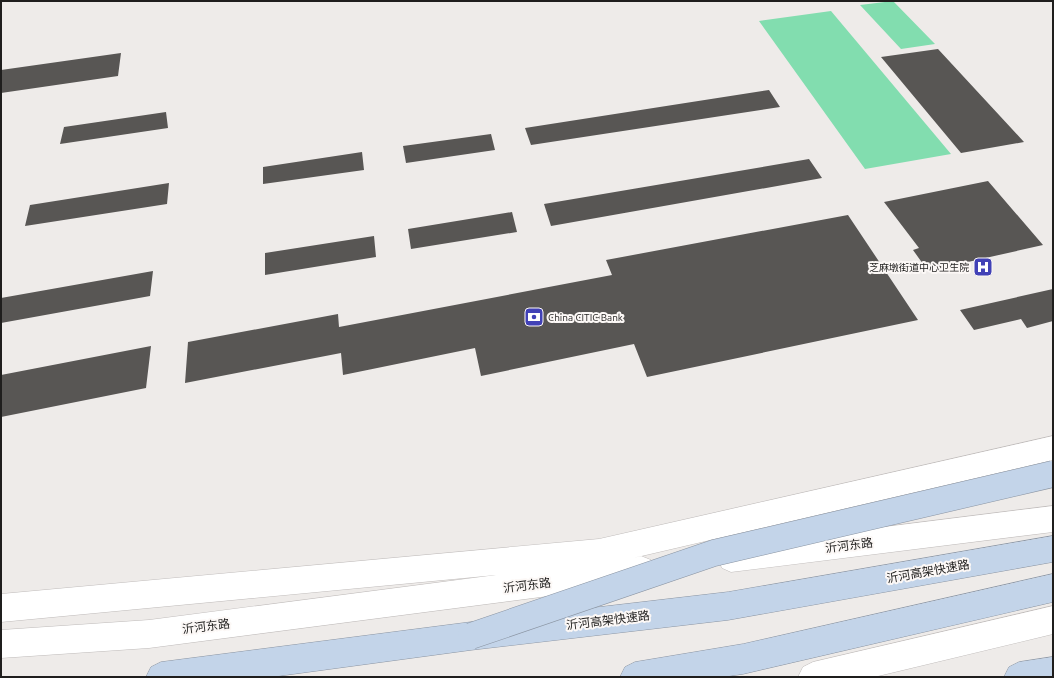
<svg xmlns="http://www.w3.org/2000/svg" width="1054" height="678" viewBox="0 0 1054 678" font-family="Ubuntu,'Noto Sans SC',sans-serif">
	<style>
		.green { fill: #82ddaf }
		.building { fill: #585654 }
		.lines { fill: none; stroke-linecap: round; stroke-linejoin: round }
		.secondary-casing { stroke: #bfbbba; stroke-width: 1 }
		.highway-casing { stroke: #8a94a2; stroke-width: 1 }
		.secondary { fill: #fff; fill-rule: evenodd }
		.highway { fill: #c3d4e9; fill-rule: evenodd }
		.highway-bridge-casing { stroke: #8a94a2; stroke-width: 27; stroke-linecap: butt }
		.highway-bridge { stroke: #c3d4e9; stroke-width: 26 }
		.labels { text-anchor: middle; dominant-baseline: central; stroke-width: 4; stroke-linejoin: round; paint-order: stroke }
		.poi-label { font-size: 10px; fill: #1f1e1d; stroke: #fcf8f6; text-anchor: end }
		.near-street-label { font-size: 12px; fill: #1f1e1d; stroke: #fcf8f6 }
	</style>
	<rect width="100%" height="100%" fill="#eeebe9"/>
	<!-- green -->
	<path class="green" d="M893,1L935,44L901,49L860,5Z
		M831,11L951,154L865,169L759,21Z"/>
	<!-- building -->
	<path class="building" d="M938,49L1024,142L961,153L881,57Z
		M121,53L118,76L1,93V70Z
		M769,90L780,107L531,145L525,128Z
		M166,112L168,128L60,144L64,127Z
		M491,134L495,150L406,163L403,146Z
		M362,152L364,170L263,184V167Z
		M809,159L822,178L551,226L544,204Z
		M988,181L1043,245L928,271L913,250L919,248L884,202Z
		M169,183L167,204L25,226L30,205Z
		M512,212L517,232L411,249L408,229Z
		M848,215L918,320L647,377L634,344L481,376L475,348L343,375L341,353L185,383L188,342L338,314L339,327L612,275L606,260Z
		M374,236L376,257L265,275V253Z
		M153,271L150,296L1,323V298Z
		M1053,289V321L1027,328L1021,319L974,330L960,310Z
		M151,346L146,388L1,417V375Z"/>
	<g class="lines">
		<!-- secondary casing -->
		<g class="secondary-casing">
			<path id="secondary" d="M1053,436V460L633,558L641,556L651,560L655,570L651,580L641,584L149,648L1,658V630L149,620L496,575L1,622V594L599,539Z
				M1053,506V532L731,572L722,568L718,559L722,550L731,546Z
				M1053,606V634L874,677H798L803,667L813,662Z"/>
		</g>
		<!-- highway casing -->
		<g class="highway-casing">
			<path id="highway" d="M1053,536V562L728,620L471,650L271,677H146L151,667L161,662L471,622L728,592Z
				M1053,574V602L743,674L722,677H620L625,667L635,662L743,644Z
				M1053,657V677H1004L1009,667L1019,662Z"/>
		</g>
		<!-- secondary -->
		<use href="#secondary" class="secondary"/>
		<!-- highway -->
		<use href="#highway" class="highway"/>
		<!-- highway-bridge casing -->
		<g class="highway-bridge-casing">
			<path id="highway-bridge" d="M471,636L714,553L1053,474"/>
		</g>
		<!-- highway-bridge -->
		<use href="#highway-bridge" class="highway-bridge"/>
	</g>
	<!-- icons -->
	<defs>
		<g id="hospital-square" transform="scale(1)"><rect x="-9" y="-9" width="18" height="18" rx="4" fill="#4141b6" stroke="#fcf8f6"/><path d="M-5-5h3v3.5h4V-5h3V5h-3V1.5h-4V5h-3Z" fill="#fff"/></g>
		<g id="bank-square" transform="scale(1)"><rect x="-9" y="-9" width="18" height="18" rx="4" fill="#4141b6" stroke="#fcf8f6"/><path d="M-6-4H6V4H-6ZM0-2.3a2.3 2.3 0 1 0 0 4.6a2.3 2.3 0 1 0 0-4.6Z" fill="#fff"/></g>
	</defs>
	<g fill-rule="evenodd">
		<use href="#hospital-square" x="983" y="267"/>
		<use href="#bank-square" x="534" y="317"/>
	</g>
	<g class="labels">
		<!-- poi labels -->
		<g class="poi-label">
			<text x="969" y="267">芝麻墩街道中心卫生院</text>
			<text x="548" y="317" text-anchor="start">China CITIC Bank</text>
		</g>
		<!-- near-street labels -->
		<g class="near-street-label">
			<text transform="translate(849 545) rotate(-7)">沂河东路</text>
			<text transform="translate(928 571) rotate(-10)">沂河高架快速路</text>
			<text transform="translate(527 585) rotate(-7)">沂河东路</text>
			<text transform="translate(608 620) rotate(-7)">沂河高架快速路</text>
			<text transform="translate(206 626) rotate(-7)">沂河东路</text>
		</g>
	</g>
	<!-- border -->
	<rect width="1054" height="678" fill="none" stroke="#1f1e1d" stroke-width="4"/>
</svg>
